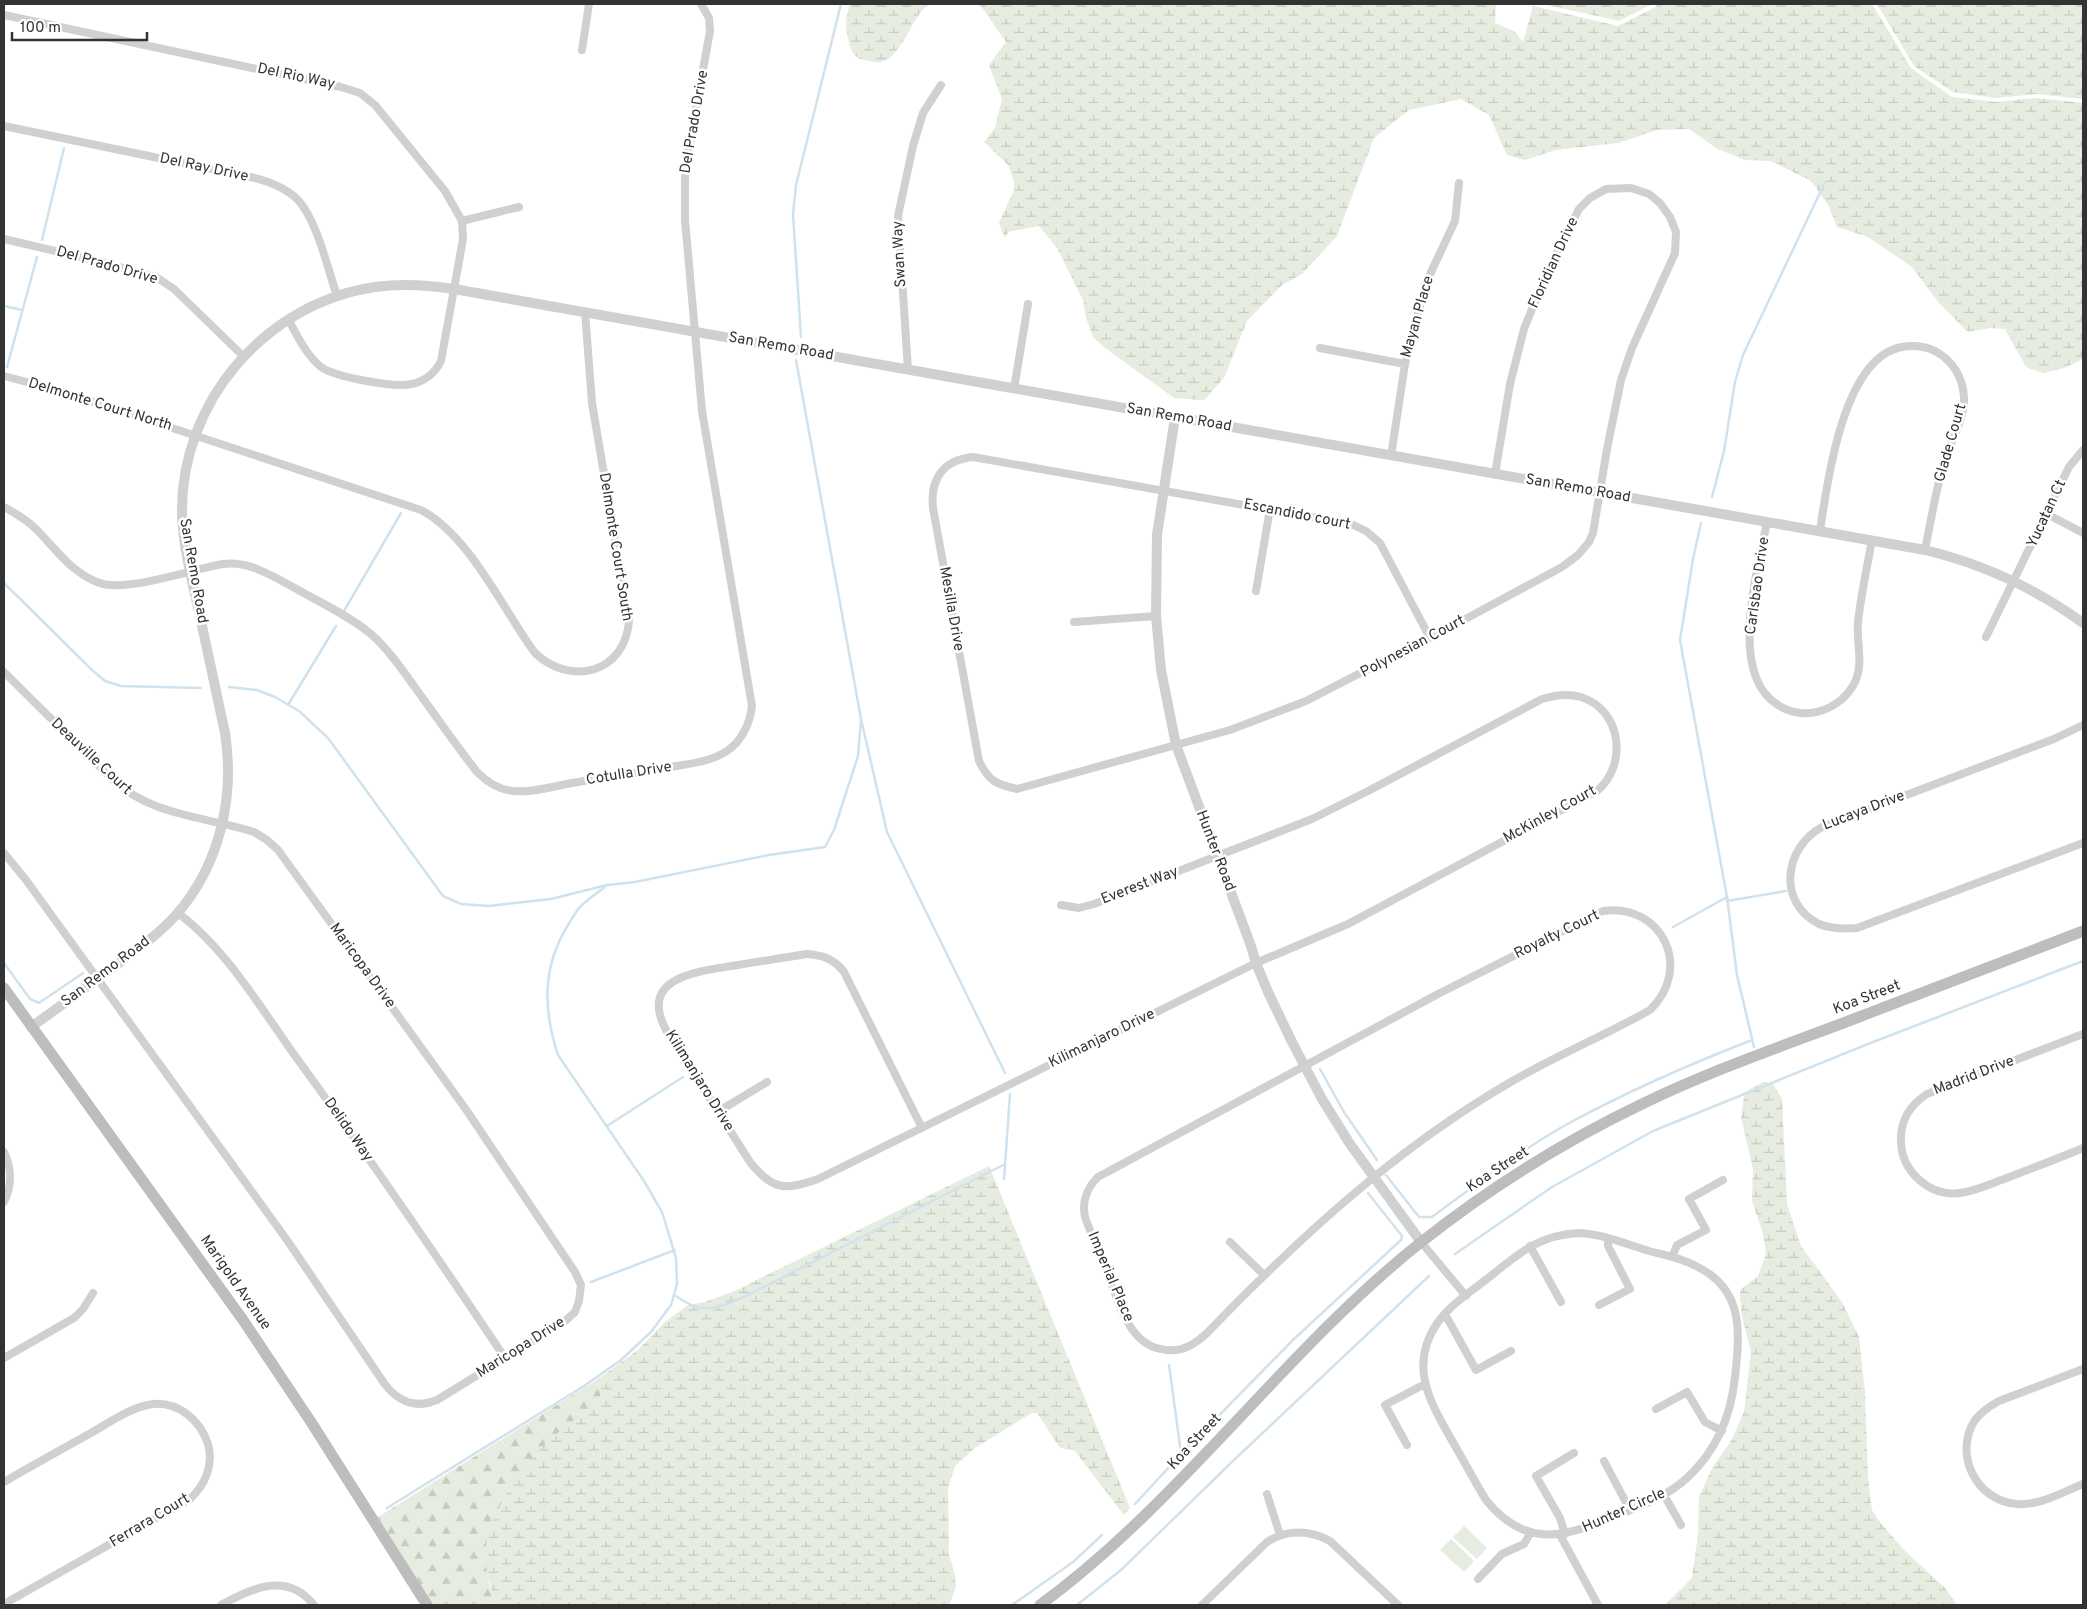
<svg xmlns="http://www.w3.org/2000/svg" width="2087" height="1609" viewBox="0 0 2087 1609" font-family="Overpass,sans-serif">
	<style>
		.forest { fill: url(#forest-firs) }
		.wetland { fill: url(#wetland-marsh) }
		.garden { fill: #e6ecdf }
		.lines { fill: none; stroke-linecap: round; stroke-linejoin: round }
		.stream { stroke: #cfe2ee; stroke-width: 2.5 }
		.minor { stroke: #d0d0d0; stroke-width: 8 }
		.tertiary { stroke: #d0d0d0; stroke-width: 10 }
		.secondary { stroke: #bdbdbd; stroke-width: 11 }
		.labels { text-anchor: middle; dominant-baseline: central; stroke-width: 5; stroke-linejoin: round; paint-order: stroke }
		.street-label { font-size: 15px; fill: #333; stroke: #fff }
	</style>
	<defs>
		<pattern id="forest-firs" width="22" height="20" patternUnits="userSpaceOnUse" patternTransform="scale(1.25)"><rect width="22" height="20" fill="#e6ecdf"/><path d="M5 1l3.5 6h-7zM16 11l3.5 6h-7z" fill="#c6cbc0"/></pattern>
		<pattern id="wetland-marsh" width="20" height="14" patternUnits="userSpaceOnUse" patternTransform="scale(1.25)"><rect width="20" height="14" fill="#e6ecdf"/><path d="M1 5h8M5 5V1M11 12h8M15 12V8" fill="none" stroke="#c6cbc0"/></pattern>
	</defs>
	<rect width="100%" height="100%" fill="#fff"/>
	<!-- forest -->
	<path class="forest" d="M598,1379L601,1398L580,1417L488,1581L496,1605H432L378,1517Z"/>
	<!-- wetland -->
	<path class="wetland" d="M850,4H930C913,12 903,57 881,62C877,63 870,61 866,60C854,60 850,49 848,38C845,28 846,14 850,4Z
		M974,4H1496L1495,23L1514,31L1523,42L1533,6L1618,26L1656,7L1657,4H1872L1911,68L1952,97L1996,102L2037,98L2083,103V359L2064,368L2043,373L2026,367L2005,329L1990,328L1968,332L1939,303L1912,267L1868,237L1837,227L1829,206L1811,181L1771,161L1744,160L1716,148L1689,129L1657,130L1618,143L1556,150L1525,160L1507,155L1489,115L1461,99L1409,110L1374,138L1337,236L1302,274L1282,285L1247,321L1224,378L1204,400L1174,398L1104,347L1093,337L1086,318L1083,300L1057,248L1039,226L1008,232L1005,238L999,223L1014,190V181L1008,165L984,142L995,128L1002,99L989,65L1006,42L981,6Z
		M1543,4H1652L1619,21Z
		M1877,4H2083V99L2036,94L1996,98L1953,92L1914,66Z
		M1763,1082L1773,1084L1782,1099L1787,1204L1801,1246L1842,1302L1859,1337L1865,1392L1868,1479L1872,1510L1880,1522L1905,1551L1945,1588L1957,1605H1665L1692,1578L1698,1534L1699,1497L1712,1468L1731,1441L1744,1412L1751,1352L1741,1312L1740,1290L1758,1276L1766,1254L1763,1233L1752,1201L1753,1169L1741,1117L1744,1097L1750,1089Z
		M989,1166L1130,1508L1124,1515L1074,1450L1060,1448L1037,1413H1032L975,1448L955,1466L948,1488L949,1554L955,1575L956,1587L949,1605H496C490,1587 483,1565 486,1545C490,1516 520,1466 542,1447C561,1429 582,1414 601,1398L598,1379L638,1350L665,1322L688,1305L705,1302L737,1290L779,1269Z"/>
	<!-- garden -->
	<path class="garden" d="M1464,1526L1487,1548L1477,1559L1453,1537Z
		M1451,1539L1474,1561L1464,1572L1440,1550Z"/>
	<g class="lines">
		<!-- stream -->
		<path class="stream" d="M42,240L64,148
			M4,306L22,310
			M801,337L793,214L796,185L841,4
			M796,360L861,719L887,832L1005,1073
			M7,367L37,257
			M1712,497L1724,451L1735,382L1743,355L1825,182
			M1701,523L1693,559L1680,640L1727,897L1737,975L1754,1047
			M4,583L92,670L105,681L121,686L201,688
			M344,611L401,513
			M229,687L257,690L275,697L299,711L328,738L443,896L461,904L489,906L551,899L607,885L635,882L769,855L825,847L834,830L858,756L861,719
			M288,705L336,626
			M1727,901L1786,891
			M1673,927L1727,897
			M4,963L30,999L39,1003L83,973
			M1320,1069L1344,1112L1377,1160
			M607,1126L683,1077
			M1386,1175L1419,1217H1432C1477,1184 1522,1149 1571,1122C1629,1091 1690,1064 1752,1040
			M1004,1179L1010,1094
			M1455,1254L1552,1187L1653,1131L1868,1044L2083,961
			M591,1282L675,1250
			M674,1295C680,1298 687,1304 694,1306C714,1313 736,1300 754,1292L1005,1164
			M1169,1365L1181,1453
			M1135,1504L1181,1454L1294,1339L1401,1240L1402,1236L1368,1193
			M387,1508L584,1386L621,1360L651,1332L671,1305L677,1284L676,1258L662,1212L644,1181L558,1055C543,1009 542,967 568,925C572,919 576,911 581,906C588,899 597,893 605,887
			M1012,1605L1073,1562L1102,1535
			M1077,1605L1121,1570L1235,1459L1429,1276"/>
		<!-- minor -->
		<path class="minor" d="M4,15L341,87L360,93L375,105L445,191L462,221L463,239L441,361C435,373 425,381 412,384C394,388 335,377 321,367C306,355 297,335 288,319
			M582,50L589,4
			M4,126L250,177C268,181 285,187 298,200C317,220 328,270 337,296
			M462,221L519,207
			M4,239L98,261L156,277L174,289L243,356
			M1320,348L1405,364
			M908,370L898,216L913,146L923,113L941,85
			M4,376L57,390L421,510C470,536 502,608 535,653C571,687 625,673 629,621L592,403L585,312
			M1014,389L1028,304
			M1391,456L1405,364L1426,283L1455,221L1459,183
			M4,507C15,513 26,519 35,528C55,548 70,571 97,582C124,594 191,569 223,564C250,561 270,575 293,587C319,602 348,615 371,634C388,649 401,668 414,686C435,715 455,744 477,772C487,782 499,790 513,791C534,793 557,785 578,782C607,777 636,773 665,768C685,764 709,763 727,751C742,741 750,723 752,706L702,411L685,220V180L687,158L710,31L709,18L701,4
			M2047,514L2083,533
			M1767,522C1758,569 1727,674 1778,705C1787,711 1799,714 1810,713C1829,711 1846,700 1855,682C1864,663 1856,642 1858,622C1861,595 1867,567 1872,540
			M1820,531C1827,483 1843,357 1902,347C1913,345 1924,346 1935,351C1952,360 1963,377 1964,397C1965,419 1951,440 1944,461C1936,490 1931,520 1925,550
			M1256,591L1270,509
			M1074,622L1156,616
			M1986,637L2069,467L2083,450
			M1430,638L1380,543L1366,531L1351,524L973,457C943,460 930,479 933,508L979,761C989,781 995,784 1017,789L1230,730L1306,701L1471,616L1562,567L1578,555L1589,542L1593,533L1607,449L1621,380L1632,348L1675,253L1676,232L1670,217L1660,203L1649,194L1631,188L1606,189L1590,198L1579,209L1545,277L1524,329L1510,384L1495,474
			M4,672L112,779C153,817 204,816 254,832L267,840L278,850L465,1108L575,1272L581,1285L579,1301L575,1312L564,1322L437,1400C415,1409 398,1402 384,1383L287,1240L26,880L4,853
			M2083,725L2054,739L1822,827C1785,847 1776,902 1819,924C1831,929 1844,929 1857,928L2083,843
			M1603,911C1663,903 1693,969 1650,1010C1604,1036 1555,1056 1509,1083C1394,1150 1299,1238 1207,1333C1195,1344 1183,1352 1166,1350C1129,1347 1120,1304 1108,1275C1101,1256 1092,1237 1085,1217C1082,1201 1086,1189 1098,1177L1438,994Z
			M178,913C226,949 258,1004 293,1053C366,1153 436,1255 505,1358
			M2083,1034L1927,1094C1910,1105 1900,1121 1901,1142C1902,1172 1930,1197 1960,1193C1975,1191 1990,1184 2004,1179C2030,1169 2057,1159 2083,1148
			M719,1111L767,1082
			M922,1128L844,972C834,959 823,955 806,954C784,958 761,961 738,965C702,971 637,975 666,1030L750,1162C772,1190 785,1191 818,1179L1256,963L1348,924L1597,791C1628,765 1622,710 1581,697C1568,693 1555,695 1542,699L1370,790L1312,819L1094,904L1079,908L1061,905
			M4,1152C12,1168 12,1186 4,1202
			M1579,1233C1603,1234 1626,1244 1649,1251C1664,1255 1681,1258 1696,1266C1744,1289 1740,1331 1735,1377C1731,1416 1717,1450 1688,1477C1666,1498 1636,1508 1608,1519C1560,1539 1523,1546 1486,1500C1475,1482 1465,1463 1454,1444C1431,1404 1407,1366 1438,1322C1451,1304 1470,1292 1487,1279C1518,1254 1538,1235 1579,1233Z
			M1230,1242L1264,1275
			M1421,1242L1466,1296
			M1530,1246L1561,1302
			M1672,1257L1677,1245L1706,1230L1689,1199L1723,1180
			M1599,1305L1630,1289L1608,1246V1238
			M1445,1314L1476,1370L1511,1351
			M4,1358L74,1318L83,1309L93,1293
			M2083,1369L1999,1401C1990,1406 1981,1412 1975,1420C1953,1454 1976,1501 2017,1504C2039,1506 2063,1492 2083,1484
			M1656,1409L1687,1392L1705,1422L1722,1431
			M1407,1445L1385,1405L1425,1384
			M1604,1461L1630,1510
			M4,1482C33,1465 62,1449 91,1433C110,1422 131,1407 153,1404C179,1402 200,1420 208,1444C214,1465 205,1485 190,1499L4,1604
			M1267,1494L1280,1535
			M1664,1495L1681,1525
			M1565,1534L1560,1518L1536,1476L1574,1453
			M1560,1535L1598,1605
			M1478,1579L1502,1554L1524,1544L1531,1532
			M221,1605C252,1588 287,1571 314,1605
			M1202,1605L1267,1542C1287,1529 1310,1530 1330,1541L1398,1605"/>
		<!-- tertiary -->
		<path class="tertiary" d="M1175,417L1157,535L1156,616L1161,670L1176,745L1251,946L1256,963L1268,992L1292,1042L1322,1099L1350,1144L1421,1242
			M31,1027C59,1007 87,987 115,966C136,950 158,935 176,915C220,865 235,797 225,733C216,691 207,649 198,607C191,577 183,545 182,514C180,403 265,303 375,287C402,283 428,285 454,289L1925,550C1983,564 2035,588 2083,623"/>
		<!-- secondary -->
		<path class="secondary" d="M4,988L243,1320L311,1422L427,1605
			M1040,1605C1182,1501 1283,1352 1420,1243C1488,1189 1563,1142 1640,1105C1707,1072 1777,1048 1846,1022C1925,991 2004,961 2083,931"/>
	</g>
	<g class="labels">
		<!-- street labels -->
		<g class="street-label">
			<text transform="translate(296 77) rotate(12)">Del Rio Way</text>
			<text transform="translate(695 122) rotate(-80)">Del Prado Drive</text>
			<text transform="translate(204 168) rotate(12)">Del Ray Drive</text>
			<text transform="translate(900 254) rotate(-93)">Swan Way</text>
			<text transform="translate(1554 263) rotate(-65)">Floridian Drive</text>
			<text transform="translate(107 266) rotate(16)">Del Prado Drive</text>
			<text transform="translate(1418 317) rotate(-74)">Mayan Place</text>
			<text transform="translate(781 347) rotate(10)">San Remo Road</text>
			<text transform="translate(100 405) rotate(17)">Delmonte Court North</text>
			<text transform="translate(1179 418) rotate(10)">San Remo Road</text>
			<text transform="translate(1951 443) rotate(-74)">Glade Court</text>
			<text transform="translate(1578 489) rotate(10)">San Remo Road</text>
			<text transform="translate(2047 514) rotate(-65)">Yucatan Ct</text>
			<text transform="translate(1297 515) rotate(11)">Escandido court</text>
			<text transform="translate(615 547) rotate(81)">Delmonte Court South</text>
			<text transform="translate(193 571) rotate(80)">San Remo Road</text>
			<text transform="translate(1758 586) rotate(-82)">Carlsbao Drive</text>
			<text transform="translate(951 609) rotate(80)">Mesilla Drive</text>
			<text transform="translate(1413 647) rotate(-28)">Polynesian Court</text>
			<text transform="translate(91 757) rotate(43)">Deauville Court</text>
			<text transform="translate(629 774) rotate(-9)">Cotulla Drive</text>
			<text transform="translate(1864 811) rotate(-21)">Lucaya Drive</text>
			<text transform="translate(1550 815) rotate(-29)">McKinley Court</text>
			<text transform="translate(1215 851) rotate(69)">Hunter Road</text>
			<text transform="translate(1140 886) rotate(-21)">Everest Way</text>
			<text transform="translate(1557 935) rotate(-26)">Royalty Court</text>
			<text transform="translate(362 966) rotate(54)">Maricopa Drive</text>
			<text transform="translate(106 972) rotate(-37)">San Remo Road</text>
			<text transform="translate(1867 998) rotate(-21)">Koa Street</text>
			<text transform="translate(1102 1039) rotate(-26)">Kilimanjaro Drive</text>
			<text transform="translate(1974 1076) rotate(-21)">Madrid Drive</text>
			<text transform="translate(699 1081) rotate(58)">Kilimanjaro Drive</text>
			<text transform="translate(348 1130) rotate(55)">Delido Way</text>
			<text transform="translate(1498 1170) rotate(-33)">Koa Street</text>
			<text transform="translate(1110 1277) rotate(67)">Imperial Place</text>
			<text transform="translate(235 1283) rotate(55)">Marigold Avenue</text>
			<text transform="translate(521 1348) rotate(-32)">Maricopa Drive</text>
			<text transform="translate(1195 1442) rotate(-47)">Koa Street</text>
			<text transform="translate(1624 1511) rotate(-24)">Hunter Circle</text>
			<text transform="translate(150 1521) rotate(-31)">Ferrara Court</text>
		</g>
	</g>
	<!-- border -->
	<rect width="2087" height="1609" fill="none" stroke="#333333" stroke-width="10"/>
	<!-- scale -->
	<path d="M12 32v8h135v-8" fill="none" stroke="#333333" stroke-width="2.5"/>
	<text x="20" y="32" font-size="15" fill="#333333" stroke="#ffffff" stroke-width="4" paint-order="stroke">100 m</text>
</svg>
